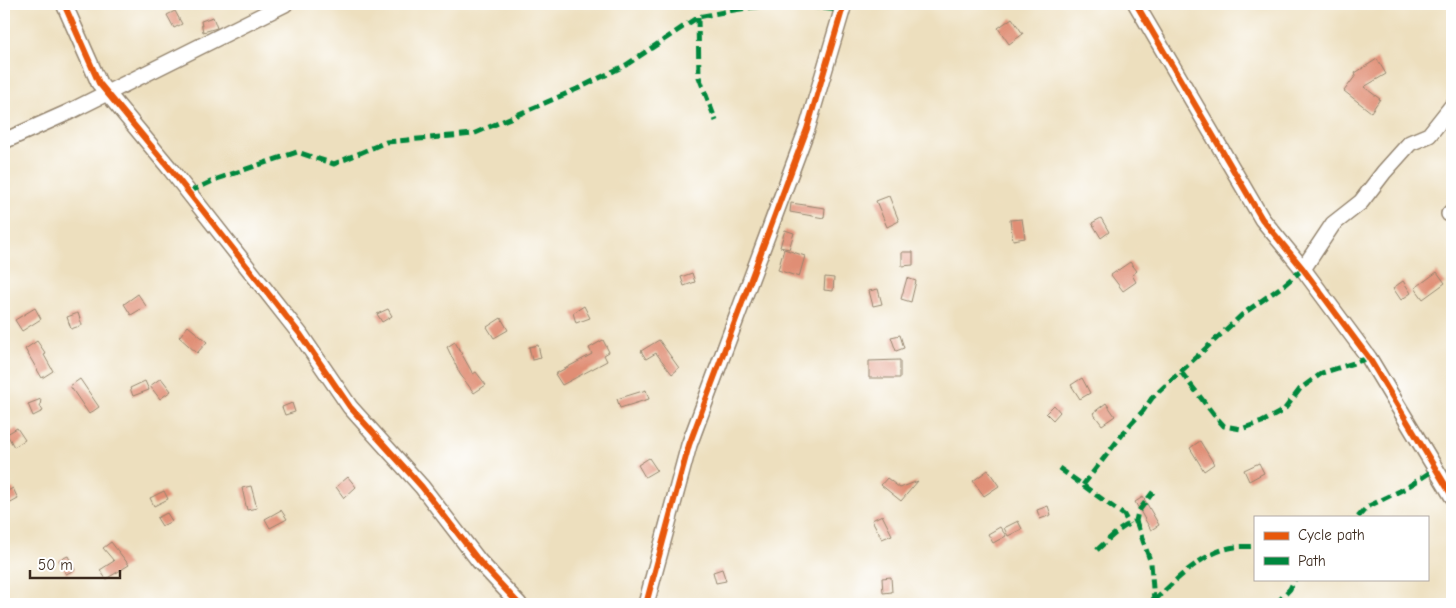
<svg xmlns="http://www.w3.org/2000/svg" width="1456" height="608" viewBox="0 0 1456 608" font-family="'Comic Neue',sans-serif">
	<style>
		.building { fill: #e08e75 }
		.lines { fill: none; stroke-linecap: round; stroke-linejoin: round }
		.minor-casing { stroke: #94846e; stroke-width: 18 }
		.minor { stroke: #fff; stroke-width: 15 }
		.quiet { stroke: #00873e; stroke-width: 5; stroke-dasharray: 10 5; stroke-linecap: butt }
		.cycleway-casing { stroke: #fff; stroke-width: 9 }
		.cycleway { stroke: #e8590c; stroke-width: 6 }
	</style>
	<rect width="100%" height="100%" fill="#fff"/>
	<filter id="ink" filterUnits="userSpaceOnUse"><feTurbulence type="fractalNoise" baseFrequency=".02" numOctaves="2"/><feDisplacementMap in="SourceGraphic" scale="10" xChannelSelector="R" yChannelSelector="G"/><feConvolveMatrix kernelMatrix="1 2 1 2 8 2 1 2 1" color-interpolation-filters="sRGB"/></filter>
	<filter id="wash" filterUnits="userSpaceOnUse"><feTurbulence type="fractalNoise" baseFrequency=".0096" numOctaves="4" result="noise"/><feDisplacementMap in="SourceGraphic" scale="20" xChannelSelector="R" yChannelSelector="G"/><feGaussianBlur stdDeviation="1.12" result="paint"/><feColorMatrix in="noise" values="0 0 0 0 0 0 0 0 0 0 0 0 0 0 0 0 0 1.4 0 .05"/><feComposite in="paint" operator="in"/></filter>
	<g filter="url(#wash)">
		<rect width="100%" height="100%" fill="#eddfbe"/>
		<g id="blocks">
			<!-- building -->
			<path class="building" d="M175,11L182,24L174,28L167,15Z
				M213,17L217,28L203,32L201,21Z
				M1012,18L1023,34L1009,44L998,28Z
				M1377,59L1386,74L1364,87L1380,99L1371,112L1344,91L1356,75L1355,73Z
				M889,196L899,221L887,227L876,201Z
				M791,203L825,208L824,218L790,212Z
				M1101,218L1109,232L1101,238L1092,223Z
				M1022,219L1025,238L1013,240L1010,220Z
				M785,230L794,233L789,249L780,247Z
				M784,249L805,256L799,277L778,270Z
				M902,252H913V265L902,266Z
				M1130,262L1137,271L1132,275L1136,282L1123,291L1111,275Z
				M1437,272L1445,283L1423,299L1415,288Z
				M692,273L695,282L684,286L681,277Z
				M825,277L834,278L833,291L824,290Z
				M907,278L916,281L911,302L901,299Z
				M1403,281L1411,293L1401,300L1393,288Z
				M878,289L882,304L873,306L869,291Z
				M138,294L146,306L131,315L124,304Z
				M584,306L590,318L576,323L573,313Z
				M35,308L41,319L22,331L15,320Z
				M388,309L392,316L382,322L377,314Z
				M78,313L82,325L71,329L67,317Z
				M501,318L508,330L494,338L487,327Z
				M188,326L207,342L197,353L179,337Z
				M900,335L904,348L896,351L891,337Z
				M603,340L609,352L604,355L607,361L562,385L555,374L592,354L589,348Z
				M659,340L679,368L677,369V370L672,374L656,353L646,359L641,351Z
				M37,341L46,354L44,355L53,371L42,378L25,349Z
				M455,342L473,374L476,372L486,385L474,393L460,374L447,347Z
				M538,345L541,358L532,360L529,347Z
				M900,360V378H869V361Z
				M161,378L171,391L160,399L150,386Z
				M1082,378L1090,393L1080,399L1071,385Z
				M80,379L99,407L89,414L70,386Z
				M145,381L149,390L133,396L130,388Z
				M646,390L649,399L620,408L617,399Z
				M41,399L40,406L43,411L33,416L28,404Z
				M292,403L295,412L285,415L282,407Z
				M1106,403L1115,416L1102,425L1093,413Z
				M1054,405L1060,412L1053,420L1046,413Z
				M17,428L25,440L14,447L7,434Z
				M1200,441L1214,464L1204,471L1190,448Z
				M649,458L657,470L645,477L638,465Z
				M1259,463L1264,473L1249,481L1244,470Z
				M988,470L999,486L984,496L973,481Z
				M348,477L356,487L344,498L336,487Z
				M887,478L900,488L918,481L901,501L881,485Z
				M251,486L257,508L247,510L242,488Z
				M13,488L18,499L7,505L4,499V493Z
				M164,491L168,499L154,506L150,498Z
				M1143,497L1159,525L1151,530L1135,502Z
				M1048,506L1051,515L1040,519L1037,510Z
				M281,510L287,519L270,528L265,519Z
				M167,513L172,521L162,526L157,518Z
				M882,515L892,535L882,539L872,520Z
				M1018,521L1022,529L1008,536L1004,528Z
				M1000,527L1006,536L993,543L988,534Z
				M111,542L129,565L106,579L100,570L114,561L103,548Z
				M68,556L75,570L66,574L59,560Z
				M722,569L726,581L716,583L713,572Z
				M891,577L892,592L883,593L882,578Z"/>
		</g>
	</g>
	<g filter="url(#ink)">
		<use href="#blocks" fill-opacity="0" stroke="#94846e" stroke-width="1"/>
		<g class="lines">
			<!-- minor casing -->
			<g class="minor-casing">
				<path id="minor" d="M64,4L99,83L171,170L300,334L350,407L422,487L479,561L519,604
					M1136,4L1262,219L1303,269L1369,358L1452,496
					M4,141L69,112L285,4
					M1449,214L1452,211
					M1303,269L1333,224L1361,202L1384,172L1410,143L1429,135L1452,106
					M646,604L689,445L807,129L844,4"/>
			</g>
			<!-- minor -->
			<use href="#minor" class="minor"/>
			<!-- quiet -->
			<path class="quiet" d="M1426,4H1427
				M734,10L776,4L842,10
				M698,17L699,77L716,121
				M189,192L217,179L297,152L334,164L386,142L473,134L577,89L626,65L698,17L734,10V4
				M1181,372L1214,415L1224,426L1241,429L1262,422L1284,410L1300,389L1322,373L1369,358
				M1059,468L1124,515L1129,524
				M1083,485L1129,426L1143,411L1152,398L1244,313L1284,285L1303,269
				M1358,517L1367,507L1406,488L1435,469
				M1136,521L1151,563L1154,601L1156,603
				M1097,550C1109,539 1121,526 1136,521L1138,512L1153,492
				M1154,601C1176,580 1203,551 1235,547C1241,546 1248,547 1255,546
				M1276,604L1290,589L1295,579"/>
			<!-- cycleway casing -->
			<g class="cycleway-casing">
				<path id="cycleway" d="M64,4L99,83L171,170L300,334L350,407L422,487L479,561L519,604
					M1136,4L1262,219L1303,269L1369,358L1452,496
					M646,604L689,445L807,129L844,4"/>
			</g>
			<!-- cycleway -->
			<use href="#cycleway" class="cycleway"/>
		</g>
	</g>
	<!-- margin -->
	<rect width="1456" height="608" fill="none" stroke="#fff" stroke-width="20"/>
	<!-- legend -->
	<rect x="1254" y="516" width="175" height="65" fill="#ffffff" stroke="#b1aaa5"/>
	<rect x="1264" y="532" width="25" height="8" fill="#e8590c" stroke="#b1aaa5"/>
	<text x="1298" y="540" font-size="15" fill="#3b2a1e">Cycle path</text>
	<rect x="1264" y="557" width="25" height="8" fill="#00873e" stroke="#b1aaa5"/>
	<text x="1298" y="566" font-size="15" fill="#3b2a1e">Path</text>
	<!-- scale -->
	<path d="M30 570v8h90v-8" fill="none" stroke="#3b2a1e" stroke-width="2.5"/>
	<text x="38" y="570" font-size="15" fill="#3b2a1e" stroke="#ffffff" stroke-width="4" paint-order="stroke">50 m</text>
</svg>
